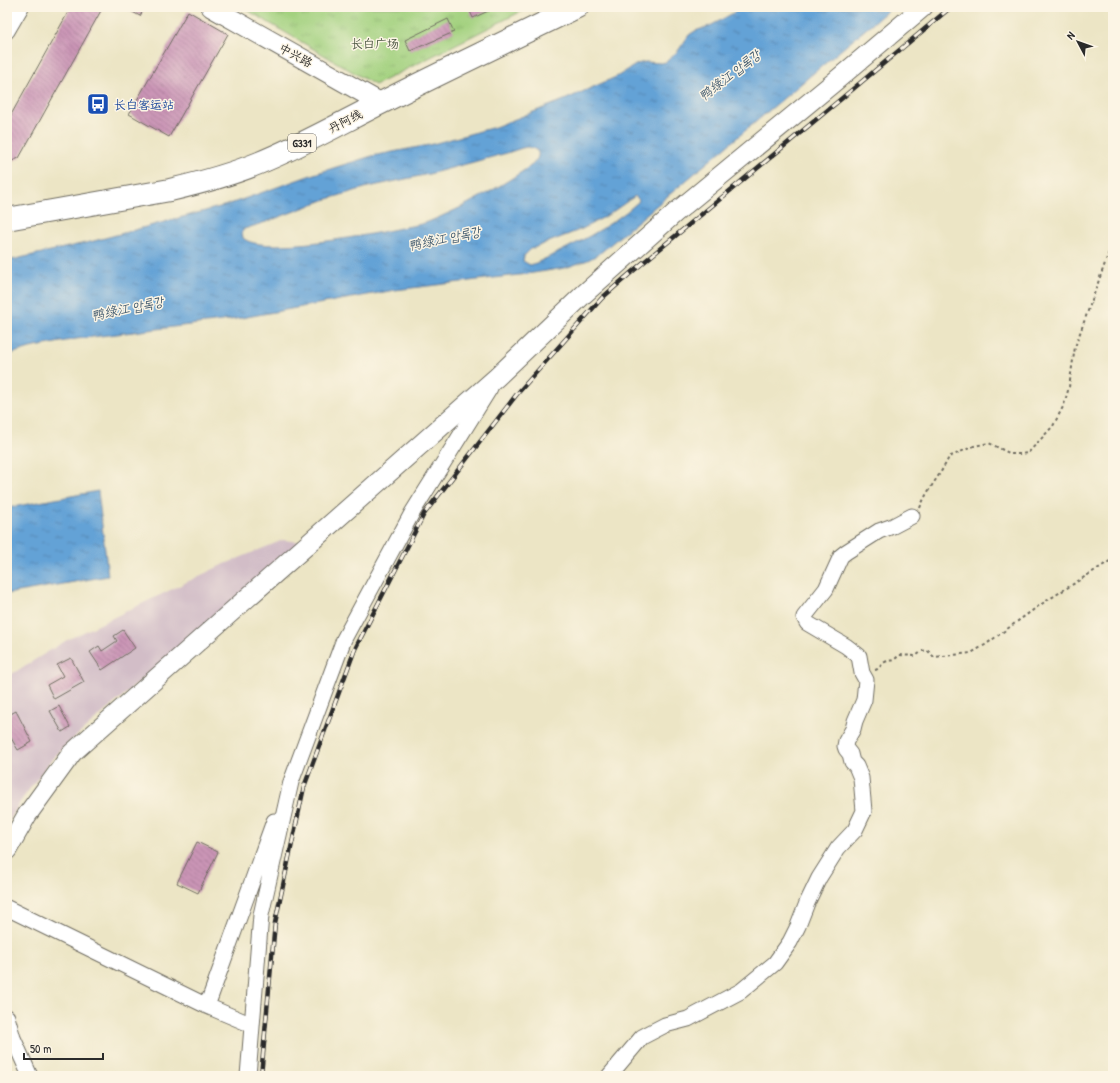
<svg xmlns="http://www.w3.org/2000/svg" width="1120" height="1083" viewBox="0 0 1120 1083" font-family="'Patrick Hand','LXGW WenKai TC','Poor Story',sans-serif">
	<style>
		.industrial { fill: #d2bdc7 }
		.park { fill: url(#park-tufts); stroke: #677e55 }
		.water { fill: url(#water-ripples); stroke: #486680; fill-rule: evenodd }
		.building { fill: url(#building-back-hatch) }
		.lines { fill: none; stroke-linecap: round; stroke-linejoin: round }
		.minor-casing { stroke: #6f6c61; stroke-width: 17 }
		.major-casing { stroke: #6f6c61; stroke-width: 21 }
		.highway-casing { stroke: #6f6c61; stroke-width: 24 }
		.path { stroke: #6f6c61; stroke-width: 2; stroke-dasharray: 3 3; stroke-linecap: butt }
		.minor { stroke: #fff; stroke-width: 15 }
		.major { stroke: #fff; stroke-width: 19 }
		.highway { stroke: #fff; stroke-width: 22 }
		.rail-casing { stroke: #2b2b2b; stroke-width: 4.5 }
		.rail { stroke: #fcf5e5; stroke-width: 3; stroke-dasharray: 9; stroke-linecap: butt }
		.labels { text-anchor: middle; dominant-baseline: central; stroke-width: 3; stroke-linejoin: round; paint-order: stroke }
		.shield { fill: #fcf5e5; stroke: #6a6863; stroke-width: 1 }
		.shield-label { font-size: 11px; font-weight: bold; fill: #2b2b2b }
		.park-label { font-size: 12px; fill: #495440; stroke: #fcf5e5 }
		.street-label { font-size: 12px; fill: #2b2b2b; stroke: #fcf5e5 }
		.transit-label { font-size: 12px; fill: #164399; stroke: #fcf5e5; text-anchor: start }
		.water-label { font-size: 13px; font-style: italic; fill: #425b6f; stroke: #fcf5e5 }
	</style>
	<defs>
		<pattern id="park-tufts" width="24" height="20" patternUnits="userSpaceOnUse"><rect width="24" height="20" fill="#a3d17f"/><path d="M3 7l-1-3M5 7V3M7 7l1-3M15 17l-1-3M17 17v-4M19 17l1-3" fill="none" stroke="#8cb46e"/></pattern>
		<pattern id="water-ripples" width="26" height="14" patternUnits="userSpaceOnUse"><rect width="26" height="14" fill="#64a2d6"/><path d="M2 4q2-2 4 0t4 0M15 11q2-2 4 0t4 0" fill="none" stroke="#5384ae"/></pattern>
		<pattern id="building-back-hatch" width="6" height="6" patternUnits="userSpaceOnUse"><rect width="6" height="6" fill="#ca94b6"/><path d="M-1 5l2 2M0 0l6 6M5-1l2 2" fill="none" stroke="#a47994"/></pattern>
	</defs>
	<rect width="100%" height="100%" fill="#fcf5e5"/>
	<filter id="ink" filterUnits="userSpaceOnUse"><feTurbulence type="fractalNoise" baseFrequency=".025" numOctaves="2"/><feDisplacementMap in="SourceGraphic" scale="8" xChannelSelector="R" yChannelSelector="G"/><feConvolveMatrix kernelMatrix="1 2 1 2 8 2 1 2 1" color-interpolation-filters="sRGB"/></filter>
	<filter id="wash" filterUnits="userSpaceOnUse"><feTurbulence type="fractalNoise" baseFrequency=".012" numOctaves="4" result="noise"/><feDisplacementMap in="SourceGraphic" scale="16" xChannelSelector="R" yChannelSelector="G"/><feGaussianBlur stdDeviation="0.9" result="paint"/><feColorMatrix in="noise" values="0 0 0 0 0 0 0 0 0 0 0 0 0 0 0 0 0 1.4 0 .05"/><feComposite in="paint" operator="in"/></filter>
	<g filter="url(#wash)">
		<rect width="100%" height="100%" fill="#ece5c5"/>
		<!-- industrial -->
		<path class="industrial" d="M283,540L302,542L73,739L51,760L20,802L7,825V677L67,640L220,566Z"/>
		<!-- park -->
		<path class="park" d="M242,7H530L375,85Z"/>
		<!-- water -->
		<path class="water" d="M744,7H892L599,254L588,260L565,268L527,274L395,290L230,320L76,339L30,348L7,355V261L94,241L227,205L314,174L372,156L429,145L495,127L564,100L618,76L637,64L645,62L661,63L666,62L678,51L689,35L695,31L710,26ZM527,147C541,149 541,156 532,165C500,187 465,207 428,222C420,225 410,226 401,228C374,234 262,256 243,238L242,232L244,229L266,222L324,200L368,187L429,174L507,153L522,148ZM635,196L639,200L638,202C608,229 572,246 536,263L530,265L523,261L524,256L531,249L582,229L608,215Z
			M98,491L108,576L7,594V508Z"/>
		<g id="blocks">
			<!-- building -->
			<path class="building" d="M71,7H103L19,158L12,161L7,158V122Z
				M123,7H145L140,16Z
				M468,7H497L473,18Z
				M188,11L228,34L169,137L129,114Z
				M448,19L454,32L410,51L405,40Z
				M123,630L135,648L102,670L90,652L99,646L102,651L117,641L114,636Z
				M71,658L84,682L54,699L47,685L63,676L57,665Z
				M59,706L70,727L62,732L50,711Z
				M16,711L32,742L18,750L7,731V716Z
				M197,842L218,852L198,893L177,883Z"/>
		</g>
	</g>
	<g filter="url(#ink)">
		<use href="#blocks" fill-opacity="0" stroke="#6f6c61" stroke-width="1"/>
		<g class="lines">
			<!-- minor casing -->
			<g class="minor-casing">
				<path id="minor" d="M7,31L21,7
					M7,908L207,1006L252,1025
					M207,1006L274,821
					M7,1017L13,1038L30,1076
					M248,1076L261,915L291,782L344,639L412,513L490,388
					M609,1076L642,1037L665,1025L688,1019L741,991L775,963L790,942L798,926L807,903L819,878L838,848L855,830L864,811L861,778L856,766L852,762L850,754L846,749L845,746L846,741L853,729L855,721L864,700L866,680L862,673L859,656L846,646L807,623L804,617L826,589L841,556L846,552L879,531L893,526L912,516"/>
			</g>
			<!-- major casing -->
			<g class="major-casing">
				<path id="major" d="M211,7L381,103
					M7,850L27,815L72,753L497,377L584,294L675,213L833,83L923,7"/>
			</g>
			<!-- highway casing -->
			<g class="highway-casing">
				<path id="highway" d="M7,219L170,190C200,183 230,175 259,163C301,146 341,123 381,103C446,70 512,39 577,7"/>
			</g>
			<!-- path -->
			<path class="path" d="M920,508C927,489 941,475 949,457L974,446L989,443L1011,454H1020L1028,453L1053,426L1064,405L1069,387L1075,347L1113,241
				M875,670C880,669 880,665 885,662C892,659 892,663 899,655L916,656L922,651L927,650L934,657L971,653L985,645L1040,605L1113,559"/>
			<!-- minor -->
			<use href="#minor" class="minor"/>
			<!-- major -->
			<use href="#major" class="major"/>
			<!-- highway -->
			<use href="#highway" class="highway"/>
			<!-- rail casing -->
			<g class="rail-casing">
				<path id="rail" d="M261,1076L275,923L304,787L355,649L424,514L517,394L602,298L633,271L841,99L951,7"/>
			</g>
			<!-- rail -->
			<use href="#rail" class="rail"/>
		</g>
	</g>
	<!-- icons -->
	<defs>
		<g id="bus-square" transform="scale(1.15)"><rect x="-9" y="-9" width="18" height="18" rx="4" fill="#1a4fb4" stroke="#fcf5e5"/><path d="M-5-6H5V4H4V6H2V4H-2V6H-4V4H-5ZM-3.5-4V0h7V-4ZM-3.5 1.2v1.5H-2V1.2ZM2 1.2v1.5H3.5V1.2Z" fill="#fff"/></g>
	</defs>
	<g fill-rule="evenodd">
		<use href="#bus-square" x="98" y="104"/>
	</g>
	<g class="labels">
		<!-- shield labels -->
		<rect class="shield" x="288" y="134" width="28" height="18" rx="3"/>
		<g class="shield-label">
			<text x="302" y="143">G331</text>
		</g>
		<!-- park labels -->
		<g class="park-label">
			<text x="375" y="43">长白广场</text>
		</g>
		<!-- street labels -->
		<g class="street-label">
			<text transform="translate(296 55) rotate(29)">中兴路</text>
			<text transform="translate(345 121) rotate(-27)">丹阿线</text>
		</g>
		<!-- transit labels -->
		<g class="transit-label">
			<text x="114" y="104">长白客运站</text>
		</g>
		<!-- water labels -->
		<g class="water-label">
			<text transform="translate(729 75) rotate(-38)">鸭绿江 압록강</text>
			<text transform="translate(444 238) rotate(-12)">鸭绿江 압록강</text>
			<text transform="translate(127 308) rotate(-12)">鸭绿江 압록강</text>
		</g>
	</g>
	<!-- margin -->
	<rect width="1120" height="1083" fill="none" stroke="#fcf5e5" stroke-width="24"/>
	<!-- north arrow -->
	<g transform="translate(1078 42) rotate(311)" stroke="#fcf5e5" stroke-width="3" paint-order="stroke">
	<path d="M0-3L7 15L0 10L-7 15Z" fill="#2b2b2b"/>
	<text y="-6" font-size="11" font-weight="bold" text-anchor="middle" fill="#2b2b2b">N</text>
	</g>
	<!-- scale -->
	<path d="M24 1053v6h79v-6" fill="none" stroke="#2b2b2b" stroke-width="2"/>
	<text x="30" y="1053" font-size="12" fill="#2b2b2b" stroke="#fcf5e5" stroke-width="3" paint-order="stroke">50 m</text>
</svg>
